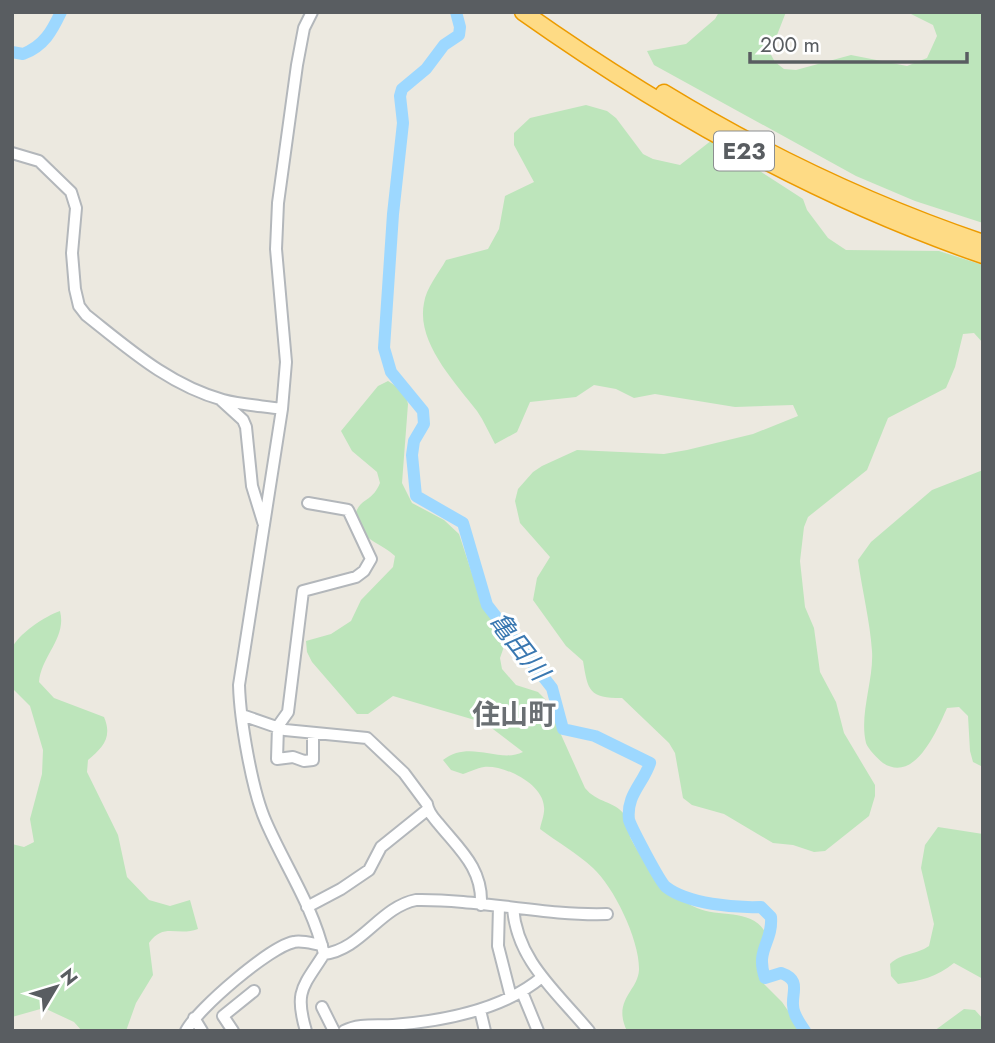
<svg xmlns="http://www.w3.org/2000/svg" width="995" height="1043" viewBox="0 0 995 1043" font-family="Jost,'Noto Sans JP',sans-serif">
	<style>
		.green { fill: #bde5bb }
		.lines { fill: none; stroke-linecap: round; stroke-linejoin: round }
		.river { stroke: #9dd8ff; stroke-width: 12 }
		.minor-casing { stroke: #b3b7bb; stroke-width: 14 }
		.highway-casing { stroke: #ec9b00; stroke-width: 19 }
		.minor { stroke: #fff; stroke-width: 10 }
		.highway { stroke: #fedb85; stroke-width: 16 }
		.labels { text-anchor: middle; dominant-baseline: central; stroke-width: 6; stroke-linejoin: round; paint-order: stroke }
		.shield { fill: #fff; stroke: #8b8e90; stroke-width: 2 }
		.shield-label { font-size: 23px; font-weight: bold; fill: #595d61 }
		.water-label { font-size: 26px; font-style: italic; fill: #3a78b1; stroke: #fff }
		.quarter-label { font-size: 28px; font-weight: bold; fill: #6a6f73; stroke: #fff }
	</style>
	<rect width="100%" height="100%" fill="#ece9e0"/>
	<!-- green -->
	<path class="green" d="M719,12H786L770,53L775,62L784,69L796,70L851,55L907,66L927,58L937,36L933,25L907,12H983V223L915,201L856,176L654,65L647,51L686,44L715,19Z
		M586,105L607,111L616,118L643,154L653,159L680,165L712,140L803,199L807,210L828,238L846,250L939,251L983,265V343L974,333L963,334L955,367L946,388L888,418L867,470L808,517L804,527L800,561L805,607L814,628L820,672L836,702L844,733L875,785V796L869,816L825,851L814,852L793,845L773,843L724,814L692,805L683,798L675,753L669,743L622,698C589,698 588,691 583,661L566,646L533,600L537,578L550,557L520,523L515,501L518,489L533,472L542,466L577,450L664,454L687,450L753,434L798,416L793,405L735,407L655,394L634,398L616,389L594,385L576,397L530,402L517,432L495,444C489,433 484,421 477,411C455,382 416,342 424,303C426,288 439,273 446,260L488,249L499,229L505,196L534,182L514,145V133L530,118Z
		M388,381L405,392L408,404L402,483L412,503L444,520L459,534L484,610L507,638L500,658L502,669L516,685L538,692L545,699L585,788C597,803 614,801 624,814C629,821 628,832 631,839C644,864 671,897 697,908C718,918 752,908 765,932C773,945 765,970 764,984L782,1002L802,1031H627C612,1000 638,991 639,970C640,941 614,887 593,868C577,853 557,842 540,829C541,823 545,814 544,807C543,784 505,765 484,767C477,768 469,772 463,774L451,770L443,760C470,739 499,764 523,752L485,723L393,696L368,714H357L312,662L307,652L306,641L331,634L351,621L361,600L393,567L395,556C384,544 343,532 358,508C364,498 373,500 380,483L377,472L352,451L341,431L378,386Z
		M983,470V767L973,762L970,751L968,716L959,707L947,708C937,730 915,784 883,763C878,759 868,749 866,743C859,714 874,680 872,651C870,621 862,590 858,560L871,542L932,490Z
		M60,611C67,638 41,656 39,682L54,698L104,717C113,738 102,748 88,760L87,772L118,835L127,877L149,900L170,906L190,900L198,929C177,937 164,922 149,943L153,975L136,1003L126,1031H82L74,1022L44,1008L12,1017V844L24,847L34,842L30,819L42,774L43,750L30,706L12,688C12,677 9,660 12,649C16,635 47,615 60,611Z
		M938,827L983,834V979L954,963C937,977 920,981 898,984L891,976L890,964C901,953 916,955 929,946L934,924L921,868L925,845Z
		M964,1009L975,1010L983,1019V1031H934Z"/>
	<g class="lines">
		<!-- river -->
		<path class="river" d="M456,12L460,27L459,35L444,45L426,69L402,89L400,96L403,123L393,214L384,348L391,372L423,411L424,424L414,441L412,455L416,496L463,523L487,605L552,688L563,729L595,736L650,763C643,784 626,795 629,820C632,829 660,882 666,887C688,904 735,908 761,907L771,917C773,943 755,949 765,978L781,973C801,980 792,991 793,1005C793,1015 800,1023 805,1031
			M12,52L23,54C44,46 52,31 61,12"/>
		<!-- minor casing -->
		<g class="minor-casing">
			<path id="minor" d="M12,153L39,161L71,192L76,208L72,253L75,289L79,306L86,315C129,349 169,385 223,400C242,405 263,406 282,409
				M221,400L243,420L246,427L252,486L264,525
				M308,503L348,510L371,559L364,571L356,577L303,591L288,712L278,726L277,759L293,757L304,761L313,760V735
				M242,715L285,730L367,738L404,773L427,804C428,812 433,817 438,823C459,849 483,868 481,905
				M499,906L498,946L511,997
				M307,907L341,889L369,870L381,847L427,810
				M513,908C517,961 557,992 589,1031
				M324,954C361,950 380,907 416,900C480,899 544,916 607,914
				M522,992L538,1031
				M322,1007L334,1031
				M480,1010L485,1031
				M194,1018L202,1031
				M186,1031C197,1009 271,946 294,942C302,940 314,944 322,945
				M233,1031L223,1016L254,991
				M306,1031C294,991 303,987 324,954C313,906 285,866 266,822C252,791 240,720 239,685L282,409L286,362L276,249L278,203L297,65L304,28L312,12
				M344,1031C359,1023 376,1026 393,1025C443,1021 503,1010 542,977"/>
		</g>
		<!-- highway casing -->
		<g class="highway-casing">
			<path id="highway" d="M523,12C666,113 817,198 983,255
				M664,93C764,154 871,205 983,243"/>
		</g>
		<!-- minor -->
		<use href="#minor" class="minor"/>
		<!-- highway -->
		<use href="#highway" class="highway"/>
	</g>
	<g class="labels">
		<!-- shield labels -->
		<rect class="shield" x="714" y="131.5" width="60" height="39" rx="5"/>
		<g class="shield-label">
			<text x="744" y="151">E23</text>
		</g>
		<!-- water labels -->
		<g class="water-label">
			<text transform="translate(519 646) rotate(52)">亀田川</text>
		</g>
		<!-- quarter labels -->
		<g class="quarter-label">
			<text x="514" y="714">住山町</text>
		</g>
	</g>
	<!-- border -->
	<rect width="995" height="1043" fill="none" stroke="#595d61" stroke-width="28"/>
	<!-- north arrow -->
	<g transform="translate(56 987) rotate(52)" stroke="#ffffff" stroke-width="5" paint-order="stroke">
	<path d="M0-5L12 26L0 18L-12 26Z" fill="#595d61"/>
	<text y="-10" font-size="19" font-weight="bold" text-anchor="middle" fill="#595d61">N</text>
	</g>
	<!-- scale -->
	<path d="M750 52v10h217v-10" fill="none" stroke="#595d61" stroke-width="3.5"/>
	<text x="760" y="52" font-size="21" fill="#595d61" stroke="#ffffff" stroke-width="5" paint-order="stroke">200 m</text>
</svg>
